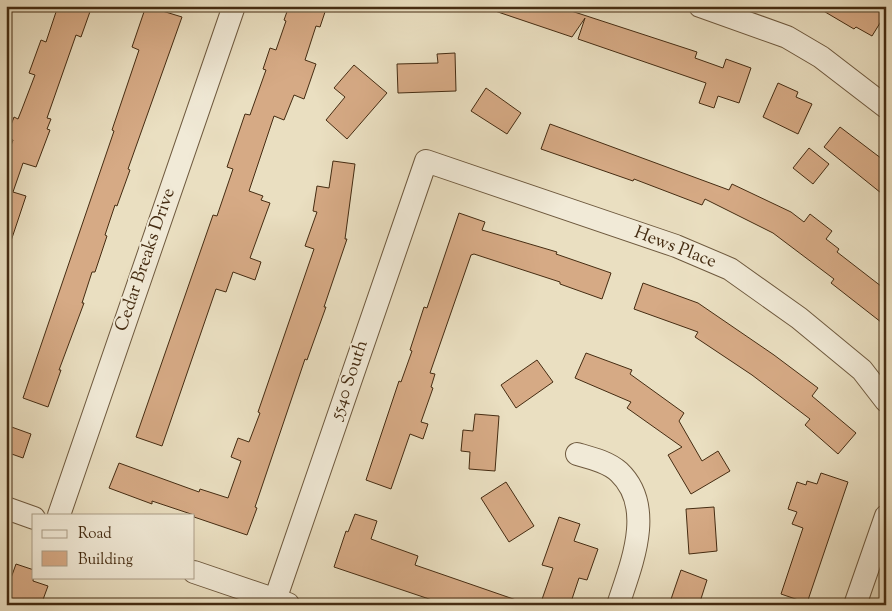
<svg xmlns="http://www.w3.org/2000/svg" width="892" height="611" viewBox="0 0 892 611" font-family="'Sorts Mill Goudy',serif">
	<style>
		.building { fill: #d6aa85; stroke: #452c12 }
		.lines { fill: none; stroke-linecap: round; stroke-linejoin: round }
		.street-casing { stroke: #6e593e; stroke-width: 24 }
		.street { stroke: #f1ead7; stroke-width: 22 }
		.labels { text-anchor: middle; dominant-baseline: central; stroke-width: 4; stroke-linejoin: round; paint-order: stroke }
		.street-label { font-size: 18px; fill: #452c12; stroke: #f1ead7 }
	</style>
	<rect width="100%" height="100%" fill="#eadfc1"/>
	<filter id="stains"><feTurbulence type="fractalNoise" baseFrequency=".004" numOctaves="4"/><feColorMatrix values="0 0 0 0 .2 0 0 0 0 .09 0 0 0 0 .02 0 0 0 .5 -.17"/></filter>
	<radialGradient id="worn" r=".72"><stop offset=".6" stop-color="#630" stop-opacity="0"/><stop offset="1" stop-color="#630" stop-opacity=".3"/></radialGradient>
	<!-- building -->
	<path class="building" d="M58,6H92L81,37L76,35L47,118L51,119L47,129L50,130L36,167L23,163L13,192L26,196L9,247H6V160L13,140L6,138L14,117L18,119L22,109L35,75L29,73L41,40L46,42Z
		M146,6L182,17L128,169L130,170L117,206L115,205L105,235L107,236L95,272H92L82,303H84L59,370H61L48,407L23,398L114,131L112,130L139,50L132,47Z
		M289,6H327L320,27L316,26L305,60L316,64L304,99L294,95L284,120L274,116L249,191L263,196L261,200L270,203L250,258L261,262L255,280L233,272L226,292L216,289L162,446L136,437L213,215L217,216L233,169L227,167L245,114L250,115L266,70L263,69L270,48L276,50L286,21L284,20Z
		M490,6H556L697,52L695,58L723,68L726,59L751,68L739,103L718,96L714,108L699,103L706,83L578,39L585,18L572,37L489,9Z
		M815,6H870L885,15L872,36L856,27L854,29Z
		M455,53L456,91L398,93L397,64L438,63L437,54Z
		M354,65L387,93L347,139L326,120L345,97L334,88Z
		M778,83L798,92L796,97L812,104L798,134L763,117Z
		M486,88L521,113L507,134L471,111Z
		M550,124L729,190L732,184L791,212L804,222L810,214L832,231L826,239L839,249L837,252L886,290V326L831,283L834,279L773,233L705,199L702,205L634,179L633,181L541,149Z
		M840,127L886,162V197L824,147Z
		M809,148L829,164L813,184L793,168Z
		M333,161L355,164L345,239H347L324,307H326L307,360L305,359L255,507L257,508L247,535L194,517V515L152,501V504L109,488L119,463L199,492L200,489L228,498L241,461L231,457L238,438L249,442L260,413L258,412L314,249L305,246L317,212L313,211L317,186L329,188Z
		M459,213L485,222L482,230L557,252L556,254L611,273L602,299L560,284V282L474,254L471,255L430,373L435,374L431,387L433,388L421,422L428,424L423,439L410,434L391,489L366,480L399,381L401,382L412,351L410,350L424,307L427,308Z
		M643,283L698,303L774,355L818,388L812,396L856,433L838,454L805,425L810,419L752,375L695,337L698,332L634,309Z
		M586,353L632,370L630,374L684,413L679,421L702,461L718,451L730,471L691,494L668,455L682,447L627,408L631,402L575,378Z
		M537,360L553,382L516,408L501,385Z
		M475,414L499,416L495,471L469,469L470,452L461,451L463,430L473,431Z
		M6,425L31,434L23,458L6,452Z
		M821,473L848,482L807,603L781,594L803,528L792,524L797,512L788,509L797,482L806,485L807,481L817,484Z
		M506,482L534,526L509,542L481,498Z
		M714,507L717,551L689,554L686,509Z
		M355,514L377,521L371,539L418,556L415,565L522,602L521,605H447L334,567L346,531L348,532Z
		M559,517L580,524L574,541L598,549L587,580L579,578L570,605H540L553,568L542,565Z
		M16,564L34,570L33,581L48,586L41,605H21L6,600V592Z
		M681,570L707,580L699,605H669Z"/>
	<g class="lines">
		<!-- street casing -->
		<g class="street-casing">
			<path id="street" d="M700,6L787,37L821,57L886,107
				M577,454C591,458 608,462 619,472C656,507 631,565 618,605
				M6,508L34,518
				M59,515L234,6
				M194,572L288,604
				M275,600L426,161L676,246L730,269L799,318L862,370L886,401
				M855,605L886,516"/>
		</g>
		<!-- street -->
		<use href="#street" class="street"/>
	</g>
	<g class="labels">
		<!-- street labels -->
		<g class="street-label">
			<text transform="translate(675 248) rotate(21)">Hews Place</text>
			<text transform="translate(146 260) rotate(-71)">Cedar Breaks Drive</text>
			<text transform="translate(350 380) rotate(-71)">5540 South</text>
		</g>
	</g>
	<!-- margin -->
	<rect width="892" height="611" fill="none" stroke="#eadfc1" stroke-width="25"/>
	<rect x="8" y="8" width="877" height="596" fill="none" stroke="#452c12" stroke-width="2.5"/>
	<rect x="12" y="12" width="867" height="586" fill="none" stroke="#452c12"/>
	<!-- legend -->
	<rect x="32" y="514" width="162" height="65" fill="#f1ead7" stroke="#ac9e88"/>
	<rect x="42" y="530" width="25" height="8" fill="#f1ead7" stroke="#ac9e88"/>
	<text x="78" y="538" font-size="15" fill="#452c12">Road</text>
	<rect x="42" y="551" width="25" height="15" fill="#d6aa85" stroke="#ac9e88"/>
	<text x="78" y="564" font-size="15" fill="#452c12">Building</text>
	<rect width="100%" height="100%" filter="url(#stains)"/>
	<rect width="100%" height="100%" fill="url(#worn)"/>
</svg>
